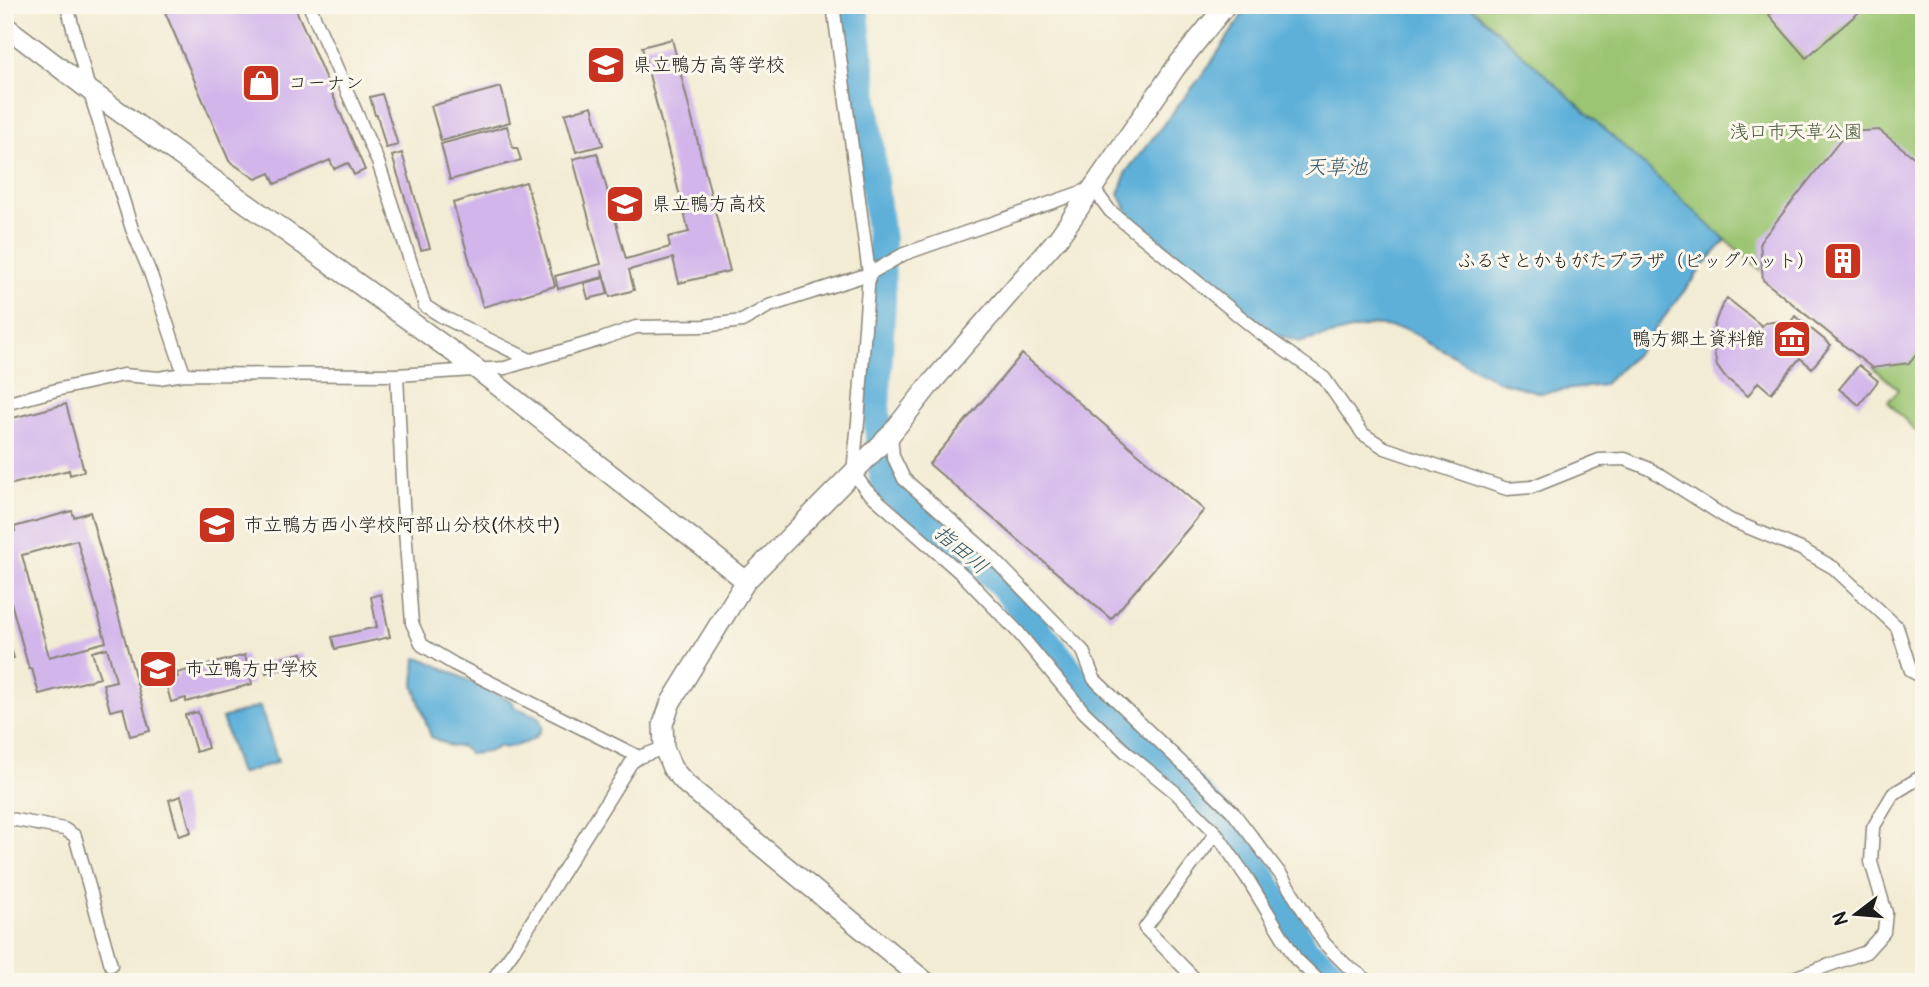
<svg xmlns="http://www.w3.org/2000/svg" width="1929" height="987" viewBox="0 0 1929 987" font-family="Pangolin,'Klee One',sans-serif">
	<style>
		.green { fill: #9bc572; stroke: #5c7047; stroke-width: 2 }
		.water { fill: #5eb0d9; stroke: #3d667a; stroke-width: 2 }
		.lines { fill: none; stroke-linecap: round; stroke-linejoin: round }
		.river { stroke: #5eb0d9; stroke-width: 28 }
		.building { fill: #d2b5eb; fill-rule: evenodd }
		.street-casing { stroke: #888478; stroke-width: 15 }
		.secondary-casing { stroke: #888478; stroke-width: 22 }
		.street { stroke: #fff; stroke-width: 12 }
		.secondary { stroke: #fff; stroke-width: 19 }
		.labels { text-anchor: middle; dominant-baseline: central; stroke-width: 6; stroke-linejoin: round; paint-order: stroke }
		.poi-label { font-size: 19px; fill: #1c1c1c; stroke: #fbf7ec; text-anchor: start }
		.park-label { font-size: 19px; fill: #48573a; stroke: #fbf7ec }
		.water-label { font-size: 21px; font-style: italic; fill: #365768; stroke: #fbf7ec }
	</style>
	<rect width="100%" height="100%" fill="#fbf7ec"/>
	<filter id="ink" filterUnits="userSpaceOnUse"><feTurbulence type="fractalNoise" baseFrequency=".0143" numOctaves="2"/><feDisplacementMap in="SourceGraphic" scale="14" xChannelSelector="R" yChannelSelector="G"/><feConvolveMatrix kernelMatrix="1 2 1 2 8 2 1 2 1" color-interpolation-filters="sRGB"/></filter>
	<filter id="wash" filterUnits="userSpaceOnUse"><feTurbulence type="fractalNoise" baseFrequency=".00686" numOctaves="4" result="noise"/><feDisplacementMap in="SourceGraphic" scale="28" xChannelSelector="R" yChannelSelector="G"/><feGaussianBlur stdDeviation="1.57" result="paint"/><feColorMatrix in="noise" values="0 0 0 0 0 0 0 0 0 0 0 0 0 0 0 0 0 1.4 0 .05"/><feComposite in="paint" operator="in"/></filter>
	<g filter="url(#wash)">
		<rect width="100%" height="100%" fill="#f3ecd5"/>
		<!-- green -->
		<path class="green" d="M1465,5H1924V440L1888,402L1898,389L1726,240Z"/>
		<!-- water -->
		<path class="water" d="M1249,5H1469L1726,240L1704,265L1636,354L1603,385L1541,393L1498,381L1406,329L1373,325L1301,342L1276,335L1129,214L1119,194L1126,172L1207,69Z
			M416,658L426,660L513,702L514,707L539,717L542,728C534,744 520,744 503,748L500,746L488,752L470,754L462,747L450,746L431,737L414,686Z
			M260,706L278,762L240,774L222,718Z"/>
		<g class="lines">
			<!-- river -->
			<path class="river" d="M854,5L881,241L882,299L876,406L884,486L1001,583L1091,697L1180,776L1237,833L1306,950L1344,982"/>
		</g>
		<g id="blocks">
			<!-- building -->
			<path class="building" d="M162,5H294L365,170L354,175L348,163L334,169L330,160L275,184L270,173L256,179L229,161Z
				M1769,5H1864L1865,7L1806,58L1769,15L1774,11Z
				M672,39L730,271L679,283L673,258L629,270L634,290L610,297L602,270L603,277L558,289L555,276L601,264L573,159L597,153L626,259L670,247L668,237L689,232L642,47Z
				M501,87L510,122L441,141L431,106Z
				M382,94L398,145L386,148L377,115H375L370,97Z
				M592,106L603,145L576,152L565,114Z
				M507,126L513,148H517L521,160L450,180L441,144Z
				M1879,130L1924,165V344L1909,363L1872,368L1763,280L1760,242L1847,132Z
				M402,153L430,248L421,250L392,156Z
				M526,182L555,286L483,307L453,203Z
				M604,278L608,294L588,299L584,283Z
				M1727,298L1762,326L1765,323L1781,321L1788,326L1795,316L1831,345L1812,368L1800,358L1771,393L1758,382L1748,396L1724,376L1717,366L1713,346L1714,326L1719,312Z
				M1022,354L1204,510L1111,619L929,464Z
				M1859,365L1878,381L1859,405L1839,389Z
				M66,404L84,471L70,475L69,470L5,486V420Z
				M72,511L74,517L90,512L150,731L130,736L123,708L110,711L103,684L116,681L107,648L92,652L100,678L39,694L32,669H29L5,580V534L15,531L14,527ZM77,540L106,642L49,657L22,555Z
				M381,594L390,637L335,649L332,637L377,627L371,597Z
				M5,626L14,658L5,660Z
				M302,653L305,664L266,673L264,662Z
				M245,655L252,684L186,702V698L171,702L165,680L178,677L177,673Z
				M198,712L208,748L196,752L185,715Z
				M181,796L191,832L179,836L169,800Z"/>
		</g>
	</g>
	<g filter="url(#ink)">
		<use href="#blocks" fill-opacity="0" stroke="#888478" stroke-width="2"/>
		<g class="lines">
			<!-- street casing -->
			<g class="street-casing">
				<path id="street" d="M67,5L89,90L132,229L151,275L184,374
					M309,5L378,162L425,306L441,316L530,360
					M833,5L869,274L858,422L853,472L866,490L964,576L1018,632L1084,712L1127,753L1175,792L1216,833L1247,878L1296,959L1320,982
					M397,375L403,503L412,623L422,645L454,664L639,757
					M5,404L60,389L123,375L159,378L184,374L397,375L505,368L599,340L636,327L704,326L742,321L769,306L869,274L904,254L1093,188L1110,211L1259,332L1324,378L1363,434L1385,448L1507,489L1532,487L1599,460L1625,459L1650,469L1730,520L1801,549L1834,568L1897,627L1911,671L1924,678
					M891,434L893,456L904,479L987,552L1083,651L1094,679L1232,811L1281,875L1324,943L1346,965L1370,982
					M5,818L64,829L75,836L111,965
					M491,982L514,950L631,763L639,757L664,748
					M1198,982L1145,928L1216,833
					M1782,982L1866,952L1884,932L1886,913L1871,862L1873,828L1893,794L1924,775"/>
			</g>
			<!-- secondary casing -->
			<g class="secondary-casing">
				<path id="secondary" d="M5,26L89,90L478,370L746,581
					M926,982L687,785L672,768L664,748L663,724L671,702L746,581L891,434L928,387L1059,237L1176,67L1226,5"/>
			</g>
			<!-- street -->
			<use href="#street" class="street"/>
			<!-- secondary -->
			<use href="#secondary" class="secondary"/>
		</g>
	</g>
	<!-- icons -->
	<defs>
		<g id="school-square" transform="scale(2.0125)"><rect x="-9" y="-9" width="18" height="18" rx="4" fill="#c8321e" stroke="#fbf7ec"/><path d="M0-5L7-2L0 1L-7-2ZM-4 1L0 2.5L4 1V4Q0 6-4 4Z" fill="#fff"/></g>
		<g id="shop-square" transform="scale(2.0125)"><rect x="-9" y="-9" width="18" height="18" rx="4" fill="#c8321e" stroke="#fbf7ec"/><path d="M-5-2.5h2.3a2.7 3.5 0 0 1 5.4 0H5L5.5 6h-11ZM-1.5-2.5h3a1.5 2.3 0 0 0-3 0Z" fill="#fff"/></g>
		<g id="building-square" transform="scale(2.0125)"><rect x="-9" y="-9" width="18" height="18" rx="4" fill="#c8321e" stroke="#fbf7ec"/><path d="M-4-6H4V6H1V3H-1V6H-4ZM-2.5-4.3h1.7v1.8h-1.7ZM.8-4.3h1.7v1.8H.8ZM-2.5-1h1.7V.8h-1.7ZM.8-1h1.7V.8H.8Z" fill="#fff"/></g>
		<g id="museum-square" transform="scale(2.0125)"><rect x="-9" y="-9" width="18" height="18" rx="4" fill="#c8321e" stroke="#fbf7ec"/><path d="M0-6L6-3V-2H-6V-3ZM-5-1h2V3h-2ZM-1-1h2V3h-2ZM3-1h2V3H3ZM-6 4H6V6H-6Z" fill="#fff"/></g>
	</defs>
	<g fill-rule="evenodd">
		<use href="#school-square" x="606" y="65"/>
		<use href="#shop-square" x="261" y="83"/>
		<use href="#school-square" x="625" y="204"/>
		<use href="#building-square" x="1843" y="261"/>
		<use href="#museum-square" x="1792" y="339"/>
		<use href="#school-square" x="217" y="525"/>
		<use href="#school-square" x="158" y="669"/>
	</g>
	<g class="labels">
		<!-- poi labels -->
		<g class="poi-label">
			<text x="633" y="65">県立鴨方高等学校</text>
			<text x="288" y="83">コーナン</text>
			<text x="652" y="204">県立鴨方高校</text>
			<text x="1816" y="261" text-anchor="end">ふるさとかもがたプラザ（ビッグハット）</text>
			<text x="1765" y="339" text-anchor="end">鴨方郷土資料館</text>
			<text x="244" y="525">市立鴨方西小学校阿部山分校(休校中)</text>
			<text x="185" y="669">市立鴨方中学校</text>
		</g>
		<!-- park labels -->
		<g class="park-label">
			<text x="1796" y="132">浅口市天草公園</text>
		</g>
		<!-- water labels -->
		<g class="water-label">
			<text x="1336" y="167">天草池</text>
			<text transform="translate(961 550) rotate(40)">指田川</text>
		</g>
	</g>
	<!-- margin -->
	<rect width="1929" height="987" fill="none" stroke="#fbf7ec" stroke-width="28"/>
	<!-- north arrow -->
	<g transform="translate(1856 914) rotate(254)" stroke="#fbf7ec" stroke-width="5" paint-order="stroke">
	<path d="M0-5L12 26L0 18L-12 26Z" fill="#1c1c1c"/>
	<text y="-10" font-size="19" font-weight="bold" text-anchor="middle" fill="#1c1c1c">N</text>
	</g>
</svg>
